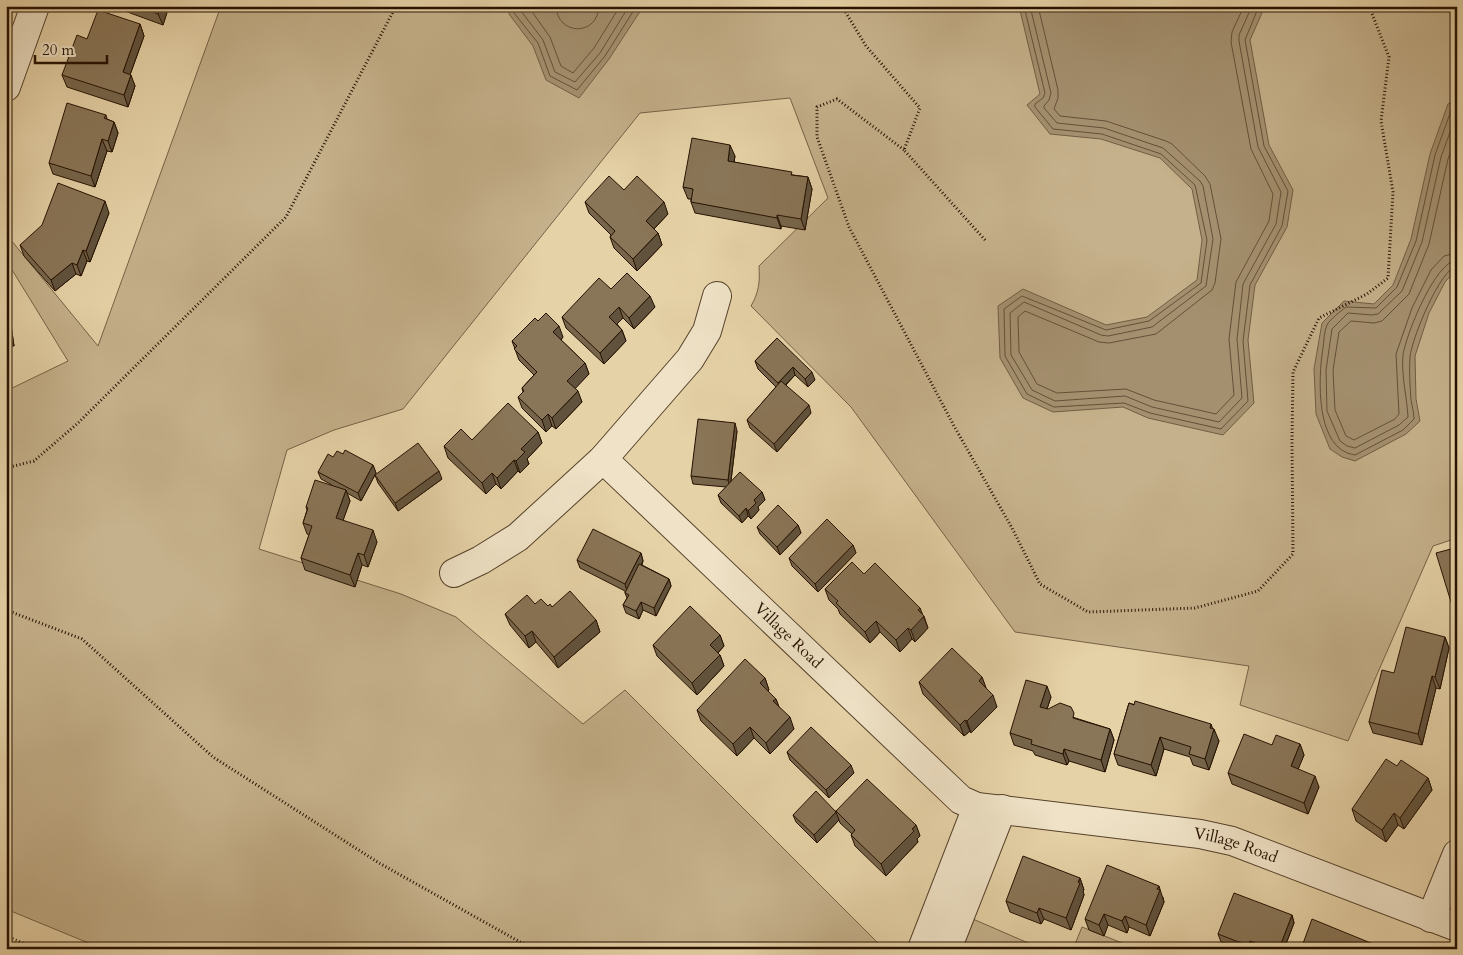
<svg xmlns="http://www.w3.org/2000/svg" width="1463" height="955" viewBox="0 0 1463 955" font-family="Cardo,serif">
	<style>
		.green { fill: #c5b18b; stroke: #756146 }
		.water { fill: #a4906f; stroke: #715d43 }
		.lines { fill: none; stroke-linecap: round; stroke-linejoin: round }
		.shore { stroke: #645038; stroke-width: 1 }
		.minor-casing { stroke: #55412a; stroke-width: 30 }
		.path { stroke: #251101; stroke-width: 3; stroke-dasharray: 1 2.5; stroke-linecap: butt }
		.minor { stroke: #efe2c6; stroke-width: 28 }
		.wall { fill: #76654b; stroke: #251101 }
		.shaded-wall { fill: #60523d; stroke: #251101 }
		.building { fill: #897557; stroke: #251101 }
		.labels { text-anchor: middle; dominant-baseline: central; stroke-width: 4; stroke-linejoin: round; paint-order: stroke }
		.street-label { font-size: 16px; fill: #251101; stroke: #efe2c6 }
	</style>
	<rect width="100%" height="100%" fill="#e6d2a7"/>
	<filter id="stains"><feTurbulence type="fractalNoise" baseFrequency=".004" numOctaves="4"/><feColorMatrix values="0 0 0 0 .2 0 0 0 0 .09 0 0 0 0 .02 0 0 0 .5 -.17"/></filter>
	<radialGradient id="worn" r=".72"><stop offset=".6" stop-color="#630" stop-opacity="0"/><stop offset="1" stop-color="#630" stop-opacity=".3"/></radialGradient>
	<!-- green -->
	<path class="green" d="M221,6H1457V538L1433,546L1348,741L1240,705L1249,666L1015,632L851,407L751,306C759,292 760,282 759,266L828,198L790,98L640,113L403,409L334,430L287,450L259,549L401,594L456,617L583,724L625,690L884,949H103L6,909V391L68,361L6,260V234L98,346Z
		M966,916L1042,949H953Z
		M1082,927L1137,949H1073Z"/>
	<!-- water -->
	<path class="water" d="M509,6H572L578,11L581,6H647L639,13L609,59L579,98L546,80L533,46L509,14Z
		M1019,6H1265L1250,40L1269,145L1293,190L1287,227L1255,285L1248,340L1254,403L1223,435L1148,418L1123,407L1053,412L1023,398L1000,358L998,306L1023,289L1106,325L1147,317L1197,280L1202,240L1192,189L1160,158L1101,139L1050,134L1027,105L1040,94Z
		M1457,99V269L1445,282L1429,313L1415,356L1416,399L1420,421L1406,434L1355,461L1342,457L1330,449L1316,414L1314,369L1322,323L1344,301L1374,304L1393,285L1411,239L1430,154L1448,104Z"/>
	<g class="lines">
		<!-- shore -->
		<path class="shore" d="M514,6V13L538,43L550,76L577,90L605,56L634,10L639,6
			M520,6L521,11L543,40L555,72L575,82L600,53L629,6
			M528,6L550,37L561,66L573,73L594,48L620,6
			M556,6C557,36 598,37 599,6
			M1024,6L1045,93L1043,98L1035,104V107L1053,129L1102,134L1161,154L1195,185L1207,240L1201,283L1149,321L1106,330L1022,296L1004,309L1005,356L1027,394L1054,407L1124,403L1150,413L1221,429L1248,401L1243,341L1250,285L1282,226L1288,191L1264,146L1245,40L1259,6
			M1030,6L1051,93L1049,100L1044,106V108L1057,123L1104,128L1163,148L1200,181L1203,186L1213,239L1206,286L1152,327L1108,336L1101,335L1024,302L1010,313L1011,355L1032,390L1055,401L1125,396L1152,407L1219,422L1242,398L1237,339L1243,284L1276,224L1281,192L1258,147L1239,41V35L1252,6
			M1038,6L1058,90V98L1054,109L1060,116L1106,121L1166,141L1172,144L1205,176L1210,184L1221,239L1215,283L1212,290L1156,334L1109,343L1099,342L1025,311L1018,317L1019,352L1037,384L1057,393L1126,389L1154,400L1216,414L1234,395L1229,339L1236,282L1269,221L1273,194L1251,149L1231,42L1232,32L1244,6
			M1457,105L1452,108L1435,155L1416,241L1397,287L1376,308L1346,307C1340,312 1330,319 1327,325C1324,331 1324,342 1323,348C1318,378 1315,450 1355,455L1403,430L1414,419C1414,413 1412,406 1411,400C1410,386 1409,371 1410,357C1411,341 1440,268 1457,266
			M1457,113L1441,157L1422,242L1402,291L1378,314L1372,315L1348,313L1332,329L1326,370L1327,411L1340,441L1347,446L1355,448L1399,425L1408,417C1407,397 1401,375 1403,355C1406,335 1435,261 1457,260
			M1457,135L1448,159L1429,244L1409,294L1382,321L1374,323L1351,321L1339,332L1333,370L1335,410L1346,436L1354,440L1395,419L1399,414L1396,354L1412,308L1431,270L1444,256L1457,253"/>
		<!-- minor casing -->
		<g class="minor-casing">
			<g id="minor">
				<path d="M6,87L35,6"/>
				<path id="s1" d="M603,459L961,800L977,807L1200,834L1232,841L1457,927"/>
				<path d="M454,573L481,560L518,537L603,459L690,359L707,331L717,296"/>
				<path d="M1431,918L1457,854"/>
				<path d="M922,949L977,807"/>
				<path d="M947,949L1002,809"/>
			</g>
		</g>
		<!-- path -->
		<path class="path" d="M842,6L866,46L920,108L904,150L986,241
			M904,150L837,99L817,107V137L849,227L954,426L1012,528L1040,584L1088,612L1195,608L1258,591L1293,554L1292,440L1293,372L1319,318L1367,294L1388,278L1393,192L1381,121L1389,57L1369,6
			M6,468L34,461L78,423L286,217L396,6
			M6,610L82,639L213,757L379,863L520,942L540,949
			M6,936L37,949"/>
		<!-- minor -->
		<use href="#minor" class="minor"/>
	</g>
	<!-- wall -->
	<path class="wall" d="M111,6H169L163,25Z
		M140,24L144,36L130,75L135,86L128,107L67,87L62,75L87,39Z
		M106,115L107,119L114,122L118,133L112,152L107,151L95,187L53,174L49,163Z
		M735,156L734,162L793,175L808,177L812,189L805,230L781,226V229L695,213L691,202V199H688L683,187Z
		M624,190L668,214L654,229L658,233L662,245L637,271L614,248L610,237L611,235L589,213L585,202Z
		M109,213L90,262L87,261L81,276L76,274L55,291L24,256L20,245Z
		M611,289L655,307L634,329L623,318L617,324L622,330L626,341L604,364L566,328L562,317Z
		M6,300L8,305L14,346L6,347Z
		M538,321L563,337L561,340L585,363L589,374L575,388L582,402L556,429L552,426L546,432L522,408L518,397L523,392L522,388L534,375L519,360L512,341Z
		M777,338L815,380L808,387L795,375L786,385L811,413L777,452L750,428L747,420L776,387L758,369L755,361Z
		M737,431L731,481L762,492L765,500L758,507L759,510L751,519L748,516L742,523L721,503L718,495L726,487L693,484L691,476Z
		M538,432L542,443L527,459L529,464L520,473L518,471L501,489L496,484L486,494L448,458L444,446L472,440Z
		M343,454L373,465L376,473L375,475L442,479L398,511L378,483L375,475L361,501L347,493L350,501L343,520L377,542L368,567L362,565L355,587L305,570L301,558L309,535L307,534L303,523L307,510L306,507L332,485L321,479L318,472L333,457Z
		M798,525L801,533L780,555L760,534L757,527Z
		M853,545L856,553L818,592L792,566L789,558Z
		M1451,549L1454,557L1457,556V612L1455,613L1451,602Z
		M641,553L643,561L642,565L669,579L671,586L656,616L643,610L639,619L626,613L623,605L627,598L625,593V591L580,568L577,560Z
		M864,574L920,608L922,615L924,616L928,628L915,642L912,639L900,652L880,632L870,643L840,614L838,609L829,600L825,589Z
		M535,604L552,607L596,620L600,632L558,668L536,642L529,648L510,625L505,614Z
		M720,635L724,646L718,653L720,655L724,666L697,695L657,656L653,645Z
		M1445,637L1449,648L1440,689L1436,688L1422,745L1373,733L1369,722L1394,673Z
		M982,677L986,688L997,707L971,733L970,731L964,736L923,694L919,682Z
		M765,678L769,690L768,691L776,699L779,707L794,729L770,754L754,738L737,756L701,721L697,710Z
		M1051,697L1047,709L1110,729L1114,740L1105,772L1069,761L1067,765L1035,755L1033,751L1014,745L1010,733Z
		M1129,703L1212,729L1219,741L1209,770L1193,765L1190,757L1164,749L1156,776L1118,765L1114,754Z
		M1300,744L1304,755L1298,769L1319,787L1308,814L1232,784L1228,773L1272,745Z
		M787,752L854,773L829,798L790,760Z
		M1397,766L1428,778L1432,790L1404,829L1398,825L1386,842L1356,821L1352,809Z
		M836,811L916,825L920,836L917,839L918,842L886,876L855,846L851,835L852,834L840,823L839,820L817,843L796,822L793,815Z
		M1080,878L1084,890L1083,891L1084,895L1071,930L1044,919L1041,924L1010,912L1006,901Z
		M1163,897L1164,902L1150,936L1129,927L1127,933L1108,925L1104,936L1089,930L1085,919Z
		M1292,915L1294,923L1284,949H1238L1221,942L1218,934Z"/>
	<!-- shaded-wall -->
	<path class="shaded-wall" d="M161,6H169L163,25L158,14Z
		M140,24L144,36L127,83L123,72Z
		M131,75L135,86L128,107L124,95Z
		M114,122L118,133L112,152L108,141Z
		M102,139L107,151L95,187L91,176Z
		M730,145L735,156L732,172L728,161Z
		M808,177L812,189L805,230L801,219Z
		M105,201L109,213L90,262L86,251Z
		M664,202L668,214L650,233L646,221Z
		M777,215L781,226V229L777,218Z
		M658,233L662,245L637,271L633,259Z
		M83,250L87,261L81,276L77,265Z
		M72,263L76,274L55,291L51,280Z
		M650,296L655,307L634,329L629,318Z
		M6,300L8,305L14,346L9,335L6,310Z
		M619,307L623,318L613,328L609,317Z
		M559,326L563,337L557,344L553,332Z
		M622,330L626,341L604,364L600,353Z
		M585,363L589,374L572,392L567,381Z
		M793,367L795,375L780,390L778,383Z
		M812,372L815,380L808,387L805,379Z
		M578,391L582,402L556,429L552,418Z
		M809,405L811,413L777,452L774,444Z
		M548,414L552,426L546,432L542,420Z
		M735,423L737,431L730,488L728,480Z
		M538,432L542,443L527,459L529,464L520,473L516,461L521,449Z
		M514,460L518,471L501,489L497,478Z
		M373,465L376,473L361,501L358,493Z
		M439,471L442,479L398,511L395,503Z
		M492,473L496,484L486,494L482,483Z
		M346,490L350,501L340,529L336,518Z
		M762,492L765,500L758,507L759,510L751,519L748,511L754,500Z
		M746,508L748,516L742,523L739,516Z
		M798,525L801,533L780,555L777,547Z
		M373,530L377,542L368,567L364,555Z
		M853,545L856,553L818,592L815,584Z
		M358,553L362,565L355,587L350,575Z
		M641,553L643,561L627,592L625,584Z
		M669,579L671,586L656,616L654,608Z
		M641,602L643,610L639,619L636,611Z
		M920,608L928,628L915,642L911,630L918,610Z
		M596,620L600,632L558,668L554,657Z
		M876,621L880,632L870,643L865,632Z
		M908,628L912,639L900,652L896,640Z
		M532,631L536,642L529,648L525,636Z
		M720,635L724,646L714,657L710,645Z
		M1445,637L1449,648L1440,689L1435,677Z
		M720,655L724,666L697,695L692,683Z
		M1432,676L1436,688L1422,745L1418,734Z
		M982,677L986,688L979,681Z
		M765,678L769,690L764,695L760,683Z
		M1047,686L1051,697L1044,718L1040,707Z
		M993,695L997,707L971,733L967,721Z
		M776,699L780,710L773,701Z
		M790,717L794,729L770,754L766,743Z
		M965,720L970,731L964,736L960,725Z
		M1211,724L1214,732V729L1219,741L1209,770L1205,759Z
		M750,727L754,738L737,756L733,744Z
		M1110,729L1114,740L1105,772L1101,760Z
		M1160,737L1164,749L1156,776L1151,765Z
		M1300,744L1304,755L1295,777L1291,766Z
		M1064,749L1069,761L1067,765L1063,754Z
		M851,765L854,773L829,798L826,790Z
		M1315,776L1319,787L1308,814L1304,803Z
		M1428,778L1432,790L1404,829L1400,818Z
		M836,812L839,820L817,843L814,835Z
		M1394,813L1398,825L1386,842L1382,830Z
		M916,825L920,836L917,839L918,842L886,876L881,864Z
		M1080,878L1084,890L1083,891L1084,895L1071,930L1066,918Z
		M1159,886L1164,902L1150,936L1146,925L1157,889Z
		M1039,908L1044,919L1041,924L1037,913Z
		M1104,914L1108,925L1104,936L1099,925Z
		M1292,915L1294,923L1284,949H1279Z
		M1125,916L1129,927L1127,933L1122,921Z
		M1250,941L1253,949H1250L1249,946Z"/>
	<!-- building -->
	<path class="building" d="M138,6H161L158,14Z
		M98,10L140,24L123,72L131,75L124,95L62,75L77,35L87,39Z
		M67,103L106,115L104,118L114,122L108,141L102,139L91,176L49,163Z
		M692,138L730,145L728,161L792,172L791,175L808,177L801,219L777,215V218L691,202L693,189L683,187Z
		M609,176L624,190L637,176L664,202L646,221L658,233L633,259L610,237L615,231L585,202Z
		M58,183L105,201L86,251L83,250L77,265L72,263L51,280L20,245L42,225Z
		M627,273L650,296L629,318L619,307L609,317L622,330L600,353L562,317L599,278L611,289Z
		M6,310L9,335H6Z
		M546,313L559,326L553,332L585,363L567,381L578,391L552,418L548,414L542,420L518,397L524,391L522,388L537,372L514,349L517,346L512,341L535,318L538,321Z
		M777,338L812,372L805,379L793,367L778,383L755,361Z
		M781,381L809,405L774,444L747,420Z
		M508,403L538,432L521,449L525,452L516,461L514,460L497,478L492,473L482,483L444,446L461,429L472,440Z
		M698,419L735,423L728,480L691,476Z
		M418,443L439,471L395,503L375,475Z
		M345,450L373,465L358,493L318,472L328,454L333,457L337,451L343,454Z
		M740,472L762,492L754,500L756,503L748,511L746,508L739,516L718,495Z
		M315,480L346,490L336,518L373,530L364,555L358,553L350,575L301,558L312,526L303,523L308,508L306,507Z
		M778,505L798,525L777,547L757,527Z
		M827,519L853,545L815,584L789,558Z
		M593,529L641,553L625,584L577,560Z
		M1451,549L1454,557L1457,556V600L1451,602L1436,553Z
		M852,562L864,574L875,563L920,608L918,610L924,616L911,630L908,628L896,640L876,621L865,632L836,603L838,601L825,589Z
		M639,564L669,579L654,608L641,602L636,611L623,605L629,595L625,593Z
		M570,591L596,620L554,657L532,631L525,636L505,614L527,595L535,604L541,599L548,606L550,604L552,607Z
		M690,606L720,635L710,645L720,655L692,683L653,645Z
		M1406,627L1445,637L1435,677L1432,676L1418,734L1369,722L1382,670L1394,673Z
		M952,648L982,677L979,681L993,695L967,721L965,720L960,725L919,682Z
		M745,659L765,678L760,683L776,699L773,701L790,717L766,743L750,727L733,744L697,710Z
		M1026,680L1047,686L1040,707L1048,709L1060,703L1071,707L1074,713L1073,718L1110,729L1101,760L1064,749L1063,754L1031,744L1032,740L1010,733Z
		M1135,701L1211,724L1210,728L1214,729L1205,759L1189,754L1191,747L1160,737L1151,765L1114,754L1129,703L1134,705Z
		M811,727L851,765L826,790L787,752Z
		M1244,734L1272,745L1276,735L1300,744L1291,766L1315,776L1304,803L1228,773Z
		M1386,759L1397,766L1401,760L1428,778L1400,818L1394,813L1382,830L1352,809Z
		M867,779L916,825L912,829L914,831L881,864L851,835L855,830L836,811Z
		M816,791L836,812L814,835L793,815Z
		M1023,856L1080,878L1078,882L1080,883L1066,918L1039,908L1037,913L1006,901Z
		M1107,865L1159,886L1157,889L1160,890L1146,925L1125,916L1122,921L1104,914L1099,925L1085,919Z
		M1234,893L1292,915L1279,949H1270L1250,941L1249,946L1218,934Z
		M1312,919L1383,948V949H1301Z"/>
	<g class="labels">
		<!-- street labels -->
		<g class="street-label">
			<text stroke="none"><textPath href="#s1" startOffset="256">Village Road</textPath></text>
			<text stroke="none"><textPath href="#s1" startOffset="774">Village Road</textPath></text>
		</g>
	</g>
	<!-- margin -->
	<rect width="1463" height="955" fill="none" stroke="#e6d2a7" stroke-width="25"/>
	<rect x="8" y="8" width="1448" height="940" fill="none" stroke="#251101" stroke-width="2.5"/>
	<rect x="12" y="12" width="1438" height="930" fill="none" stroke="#251101"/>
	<!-- scale -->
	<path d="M35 55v8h72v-8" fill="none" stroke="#251101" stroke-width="2.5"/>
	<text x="42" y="55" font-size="15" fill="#251101" stroke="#efe2c6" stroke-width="4" paint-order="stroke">20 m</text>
	<rect width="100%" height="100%" filter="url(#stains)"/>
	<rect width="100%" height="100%" fill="url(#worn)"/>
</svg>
